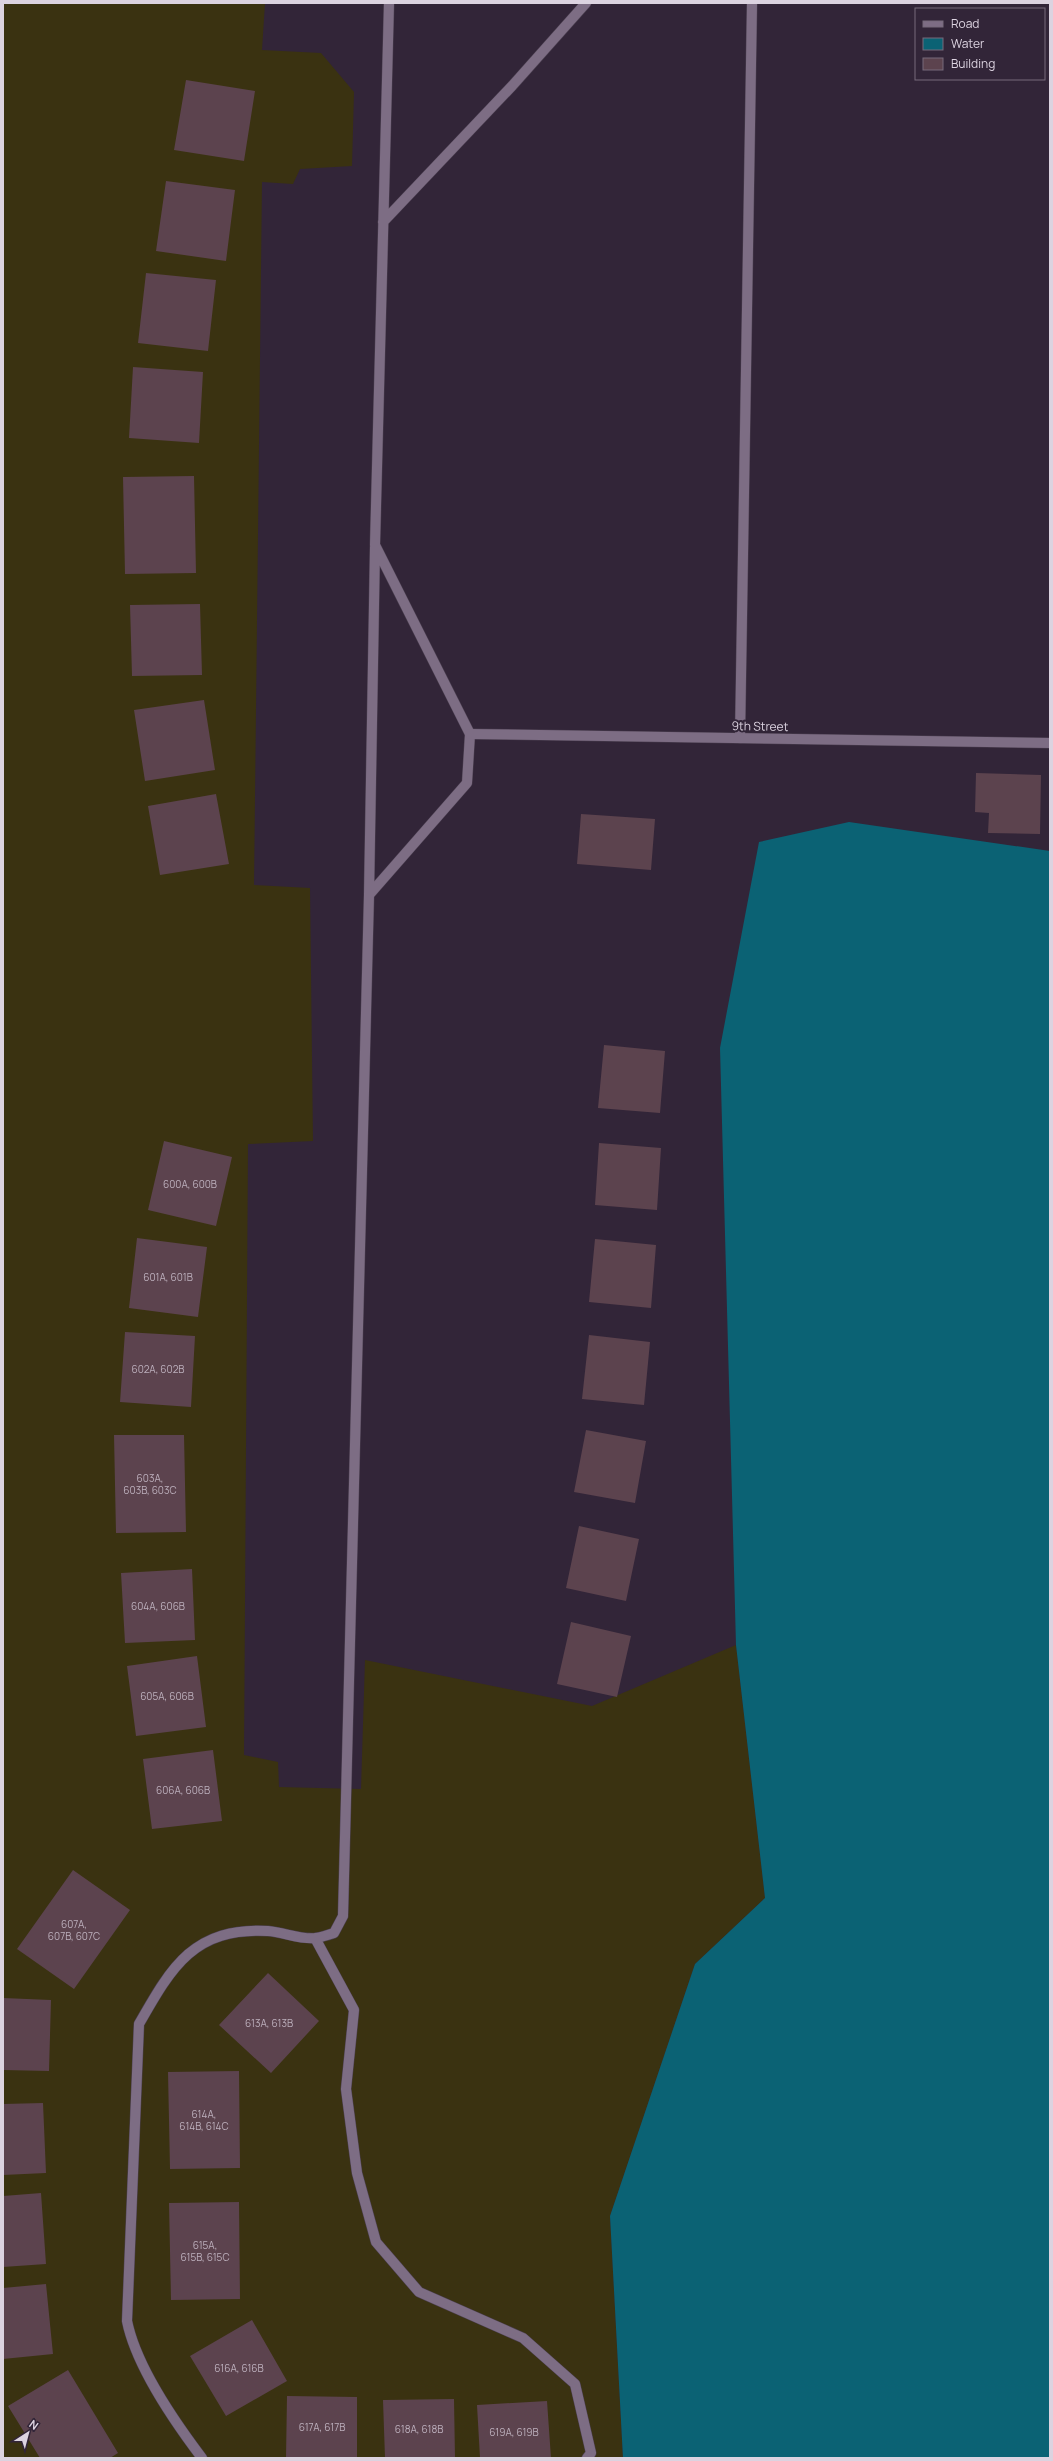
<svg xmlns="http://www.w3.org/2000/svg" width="1053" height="2461" viewBox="0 0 1053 2461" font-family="Manrope,sans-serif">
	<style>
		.sand { fill: #3a3211 }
		.water { fill: #0b6274 }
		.building { fill: #5c434e }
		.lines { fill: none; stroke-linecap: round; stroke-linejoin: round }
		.lane-casing { stroke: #4c4051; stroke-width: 11 }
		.street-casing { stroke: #4c4051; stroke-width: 11 }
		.lane { stroke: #7d6d84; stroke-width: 10 }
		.street { stroke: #7d6d84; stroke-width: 10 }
		.labels { text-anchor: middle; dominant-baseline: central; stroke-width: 4; stroke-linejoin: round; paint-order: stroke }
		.number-label { font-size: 10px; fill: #bcafbc }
		.street-label { font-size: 12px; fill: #dcd3e0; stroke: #322538 }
	</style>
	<rect width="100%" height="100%" fill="#322538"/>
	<!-- sand -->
	<path class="sand" d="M3,3H265L262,50L321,53L354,92L352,166L300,169L293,184L262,182L254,885L310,888L313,1141L248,1144L244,1755L278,1762L279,1787L361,1789L365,1660L592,1706L736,1645L765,1898L695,1964L610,2216L623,2458H3Z"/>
	<!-- water -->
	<path class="water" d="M849,822L1050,851V2458H623L610,2216L695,1964L765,1898L736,1645L720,1048L759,842Z"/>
	<!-- building -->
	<path class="building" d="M186,80L255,91L244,161L174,150Z
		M166,181L235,190L226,261L156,251Z
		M146,273L216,280L208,351L138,343Z
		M133,367L203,372L199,443L129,438Z
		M194,476L196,573L125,574L123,477Z
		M200,604L202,675L132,676L130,605Z
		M204,700L215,770L145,781L134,710Z
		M976,773L1041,775L1040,834L988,833L989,813L975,812Z
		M216,794L229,864L160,875L148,806Z
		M581,814L655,819L651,870L577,864Z
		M604,1045L665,1051L660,1113L598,1108Z
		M164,1141L232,1157L216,1226L148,1210Z
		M599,1143L661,1148L657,1210L595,1205Z
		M137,1238L207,1247L198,1317L129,1308Z
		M595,1239L656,1245L651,1308L589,1302Z
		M125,1332L195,1336L191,1407L120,1402Z
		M589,1335L650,1342L644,1405L582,1399Z
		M586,1430L646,1441L635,1503L574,1492Z
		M114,1435H184L186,1532L116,1533Z
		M579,1526L639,1539L626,1601L566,1588Z
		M192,1569L195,1640L125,1643L121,1573Z
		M571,1622L631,1636L617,1697L557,1684Z
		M197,1656L206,1727L136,1736L127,1666Z
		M213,1750L222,1821L152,1829L143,1759Z
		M73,1870L130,1910L74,1989L17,1949Z
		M268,1973L319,2021L271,2073L219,2025Z
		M3,1998L51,2000L49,2071L3,2070Z
		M239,2071L240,2168L170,2169L168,2072Z
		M43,2103L46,2173L3,2175V2104Z
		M41,2193L46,2264L3,2267V2196Z
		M239,2202L240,2299L171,2300L169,2203Z
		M46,2284L53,2354L3,2359V2288Z
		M252,2320L287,2381L226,2416L190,2356Z
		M68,2370L118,2453L110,2458H40L8,2406Z
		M287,2396L357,2397V2458H286Z
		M454,2399L455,2458H385L383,2400Z
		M547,2401L551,2458H480L477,2405Z"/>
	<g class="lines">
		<!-- lane casing -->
		<g class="lane-casing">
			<path id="lane" d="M383,222L512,86L586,3
				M740,738L752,3
				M369,895L375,547
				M315,1938L354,2010L346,2089L357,2173L376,2242L419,2292L523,2338L575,2384L591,2453L587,2458
				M202,2458C174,2421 136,2366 127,2321L139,2024C172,1966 194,1927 268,1931C283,1932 301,1940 316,1938C322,1937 328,1935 334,1933L343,1916L369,895L467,783L470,734L375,545L389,3"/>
		</g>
		<!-- street casing -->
		<g class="street-casing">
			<path id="street" d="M470,734L1050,743"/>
		</g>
		<!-- lane -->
		<use href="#lane" class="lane"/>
		<!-- street -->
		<use href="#street" class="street"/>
	</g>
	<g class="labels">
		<!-- number labels -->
		<g class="number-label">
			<text x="190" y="1184">600A, 600B</text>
			<text x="168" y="1277">601A, 601B</text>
			<text x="158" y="1369">602A, 602B</text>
			<text x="150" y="1478">603A,<tspan x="150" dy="12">603B, 603C</tspan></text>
			<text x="158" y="1606">604A, 606B</text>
			<text x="167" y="1696">605A, 606B</text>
			<text x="183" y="1790">606A, 606B</text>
			<text x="74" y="1924">607A,<tspan x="74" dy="12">607B, 607C</tspan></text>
			<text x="269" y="2023">613A, 613B</text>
			<text x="204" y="2114">614A,<tspan x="204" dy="12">614B, 614C</tspan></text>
			<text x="205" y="2245">615A,<tspan x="205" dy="12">615B, 615C</tspan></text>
			<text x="239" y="2368">616A, 616B</text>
			<text x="322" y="2427">617A, 617B</text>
			<text x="419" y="2429">618A, 618B</text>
			<text x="514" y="2432">619A, 619B</text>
		</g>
		<!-- street labels -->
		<g class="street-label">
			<text transform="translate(760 726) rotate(1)">9th Street</text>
		</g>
	</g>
	<!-- border -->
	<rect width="1053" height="2461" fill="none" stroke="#dcd3e0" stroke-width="8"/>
	<!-- legend -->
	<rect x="915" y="8" width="130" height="72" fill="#322538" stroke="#766b7b"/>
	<rect x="923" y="21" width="20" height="6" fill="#7d6d84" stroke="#766b7b"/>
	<text x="951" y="28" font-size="12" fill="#dcd3e0">Road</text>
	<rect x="923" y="38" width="20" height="12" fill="#0b6274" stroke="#766b7b"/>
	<text x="951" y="48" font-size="12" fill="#dcd3e0">Water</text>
	<rect x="923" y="58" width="20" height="12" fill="#5c434e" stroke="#766b7b"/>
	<text x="951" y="68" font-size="12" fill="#dcd3e0">Building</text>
	<!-- north arrow -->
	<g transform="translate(28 2433) rotate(36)" stroke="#322538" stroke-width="3" paint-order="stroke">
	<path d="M0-3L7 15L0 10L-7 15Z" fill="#dcd3e0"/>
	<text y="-6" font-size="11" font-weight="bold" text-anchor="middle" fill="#dcd3e0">N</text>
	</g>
</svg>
